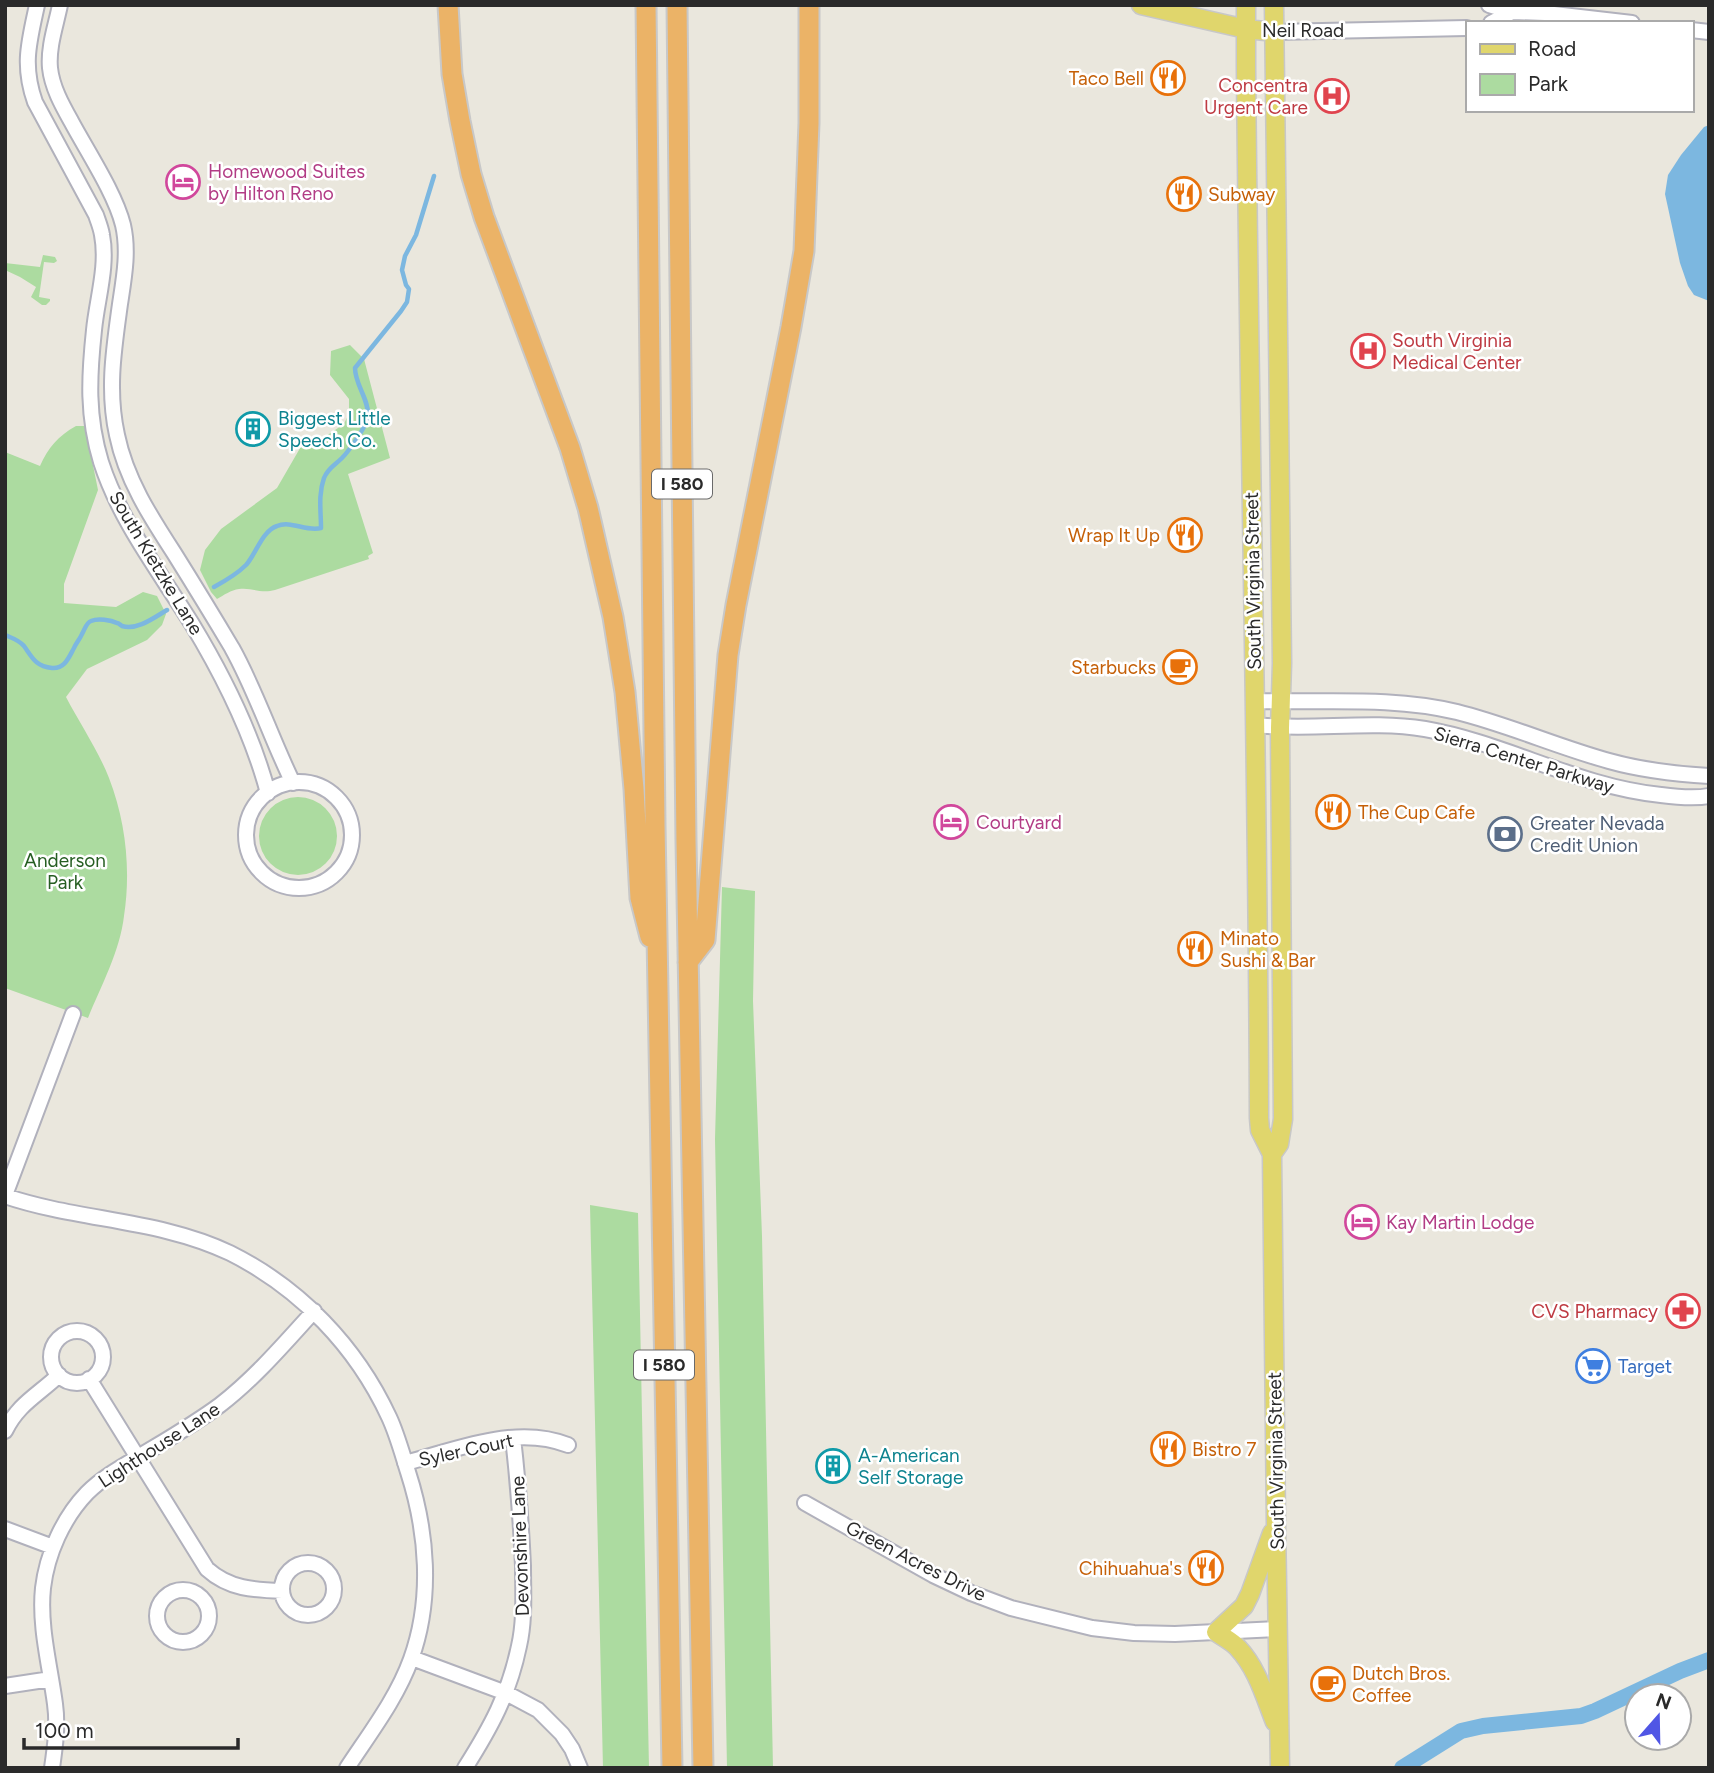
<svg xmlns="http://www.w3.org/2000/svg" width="1714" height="1773" viewBox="0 0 1714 1773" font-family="Figtree,sans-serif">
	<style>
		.green { fill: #acdba0 }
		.water { fill: #7cb7e0 }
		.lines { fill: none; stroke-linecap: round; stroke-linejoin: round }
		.stream { stroke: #7cb7e0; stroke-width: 4.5 }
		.canal { stroke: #7cb7e0; stroke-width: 16 }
		.minor-casing { stroke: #b1b1bc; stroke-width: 18 }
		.major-casing { stroke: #c8c8c8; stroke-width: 21 }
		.highway-casing { stroke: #c8c8c8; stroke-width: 23 }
		.minor { stroke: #fff; stroke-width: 14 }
		.major { stroke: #e0d66c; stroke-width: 18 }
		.highway { stroke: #ebb367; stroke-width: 19 }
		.labels { text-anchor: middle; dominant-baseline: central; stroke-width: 5; stroke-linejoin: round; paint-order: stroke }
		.shield { fill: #fff; stroke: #6a6a6a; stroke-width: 2 }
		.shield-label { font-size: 18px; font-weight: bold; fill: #2a2a2a }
		.street-label { font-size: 19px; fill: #2a2a2a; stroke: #fff }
		.food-label { font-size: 19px; fill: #c56008; stroke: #fff; text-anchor: start }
		.health-label { font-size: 19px; fill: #be3a42; stroke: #fff; text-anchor: end }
		.hotel-label { font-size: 19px; fill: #b23c85; stroke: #fff; text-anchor: start }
		.culture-label { font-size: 19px; fill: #0d838f; stroke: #fff; text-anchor: start }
		.service-label { font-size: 19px; fill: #4e5e75; stroke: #fff; text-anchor: start }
		.park-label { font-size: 19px; fill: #265e22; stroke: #fff }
		.shop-label { font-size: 19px; fill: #366cbe; stroke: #fff; text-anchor: start }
	</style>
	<rect width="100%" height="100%" fill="#eae7dd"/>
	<!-- green -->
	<path class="green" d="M43,255L55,257L57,261L54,263L44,262L39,297L50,299V301L46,305H42L31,297L36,287L20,277L5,270V263L40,267Z
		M350,345L364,359L390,458L348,474L373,553L368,556L369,559L275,590C260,594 251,587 239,589C231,590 224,595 217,599L211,592L200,570L205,550L221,529L277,488L303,443L326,436L344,424L349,413V399L330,375L331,351Z
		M76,426H85L98,490L64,584V603L116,607L143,592L157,596L166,614L162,625L147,640L87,669L66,697C79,722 99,752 109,778C126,822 131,870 124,916C120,951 101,986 88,1018L5,988V452L40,466C48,448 58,436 76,426Z
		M259 836a39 39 0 1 1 78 0a39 39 0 1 1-78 0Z
		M722,887L755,891L753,1001L762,1236L773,1768H727L715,1139Z
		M590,1205L638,1213L649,1768H603Z"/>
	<!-- water -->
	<path class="water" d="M1709,125V301L1694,295L1688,286L1680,263L1665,194L1668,175L1681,155L1704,127Z"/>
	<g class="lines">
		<!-- stream -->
		<path class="stream" d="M214,587C225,581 236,575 246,565C256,554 262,531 277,526C291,520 306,532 321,528C321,511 318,495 324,478C328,468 335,465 342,458C349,451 368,424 368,416C369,399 355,385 355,368L401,311L407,302L409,289L406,285L402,270L405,256L416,235L434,176
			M5,635C12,638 19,640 24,646C32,657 35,666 52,668C65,669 69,657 74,648C76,643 80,639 82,634C85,629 86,623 91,621C98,618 111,620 117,623C119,623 120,625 122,626C137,631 155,617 167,610"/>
		<!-- canal -->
		<path class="canal" d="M1402,1768L1461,1731L1483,1726L1581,1716L1595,1711L1680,1671L1709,1660"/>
		<!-- minor casing -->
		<g class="minor-casing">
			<path id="minor" d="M37,5C29,42 22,65 35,102L96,215C98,221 101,228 102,235C108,266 97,299 94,330C89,377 87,416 101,462C120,521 159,571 192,624C224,677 252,733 268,793
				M60,5C56,25 48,47 50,68C52,87 62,105 71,121C87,151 115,193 123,225C129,251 124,278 120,304C114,348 107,390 117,435C126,479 150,516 174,553C194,585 213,616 232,648C256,691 271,738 293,783
				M1489,5L1512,12L1545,13L1632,23
				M1491,23L1512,12
				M1691,30L1709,32
				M1274,32L1467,28
				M1255,701C1322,703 1392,696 1457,712C1509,725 1558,747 1609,761C1641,770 1675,774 1709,776
				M1255,725C1312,731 1369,720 1425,729C1506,743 1579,787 1661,795C1676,797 1693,799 1709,796
				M246 835a53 53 0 1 1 106 0a53 53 0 1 1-106 0Z
				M5,1195L73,1014
				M5,1196C79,1221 159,1219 230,1253C300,1288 356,1346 389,1417C397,1434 402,1453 408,1472C427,1531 433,1598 411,1659C397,1698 370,1733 347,1768
				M51 1357a26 26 0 1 1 52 0a26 26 0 1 1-52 0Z
				M89,1379L207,1569C229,1589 254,1590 282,1591
				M5,1431C18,1404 38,1395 59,1375
				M405,1463C456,1450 516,1424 568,1445
				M805,1503L933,1575L971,1593L1011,1608L1092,1628L1134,1633L1175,1634L1279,1629
				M5,1529L53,1547
				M282 1589a26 26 0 1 1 52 0a26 26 0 1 1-52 0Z
				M157 1616a26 26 0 1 1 52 0a26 26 0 1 1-52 0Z
				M412,1658L506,1693L538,1710L562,1734L572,1749L580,1768
				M5,1686L51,1679
				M52,1768C55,1747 58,1726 55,1704C50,1666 39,1626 43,1588C47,1554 63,1518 87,1493C101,1479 118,1469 135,1459C163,1442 193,1425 220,1405C255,1378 284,1344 314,1311
				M465,1768C491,1727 509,1694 519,1646C525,1620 523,1593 523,1566C521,1523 518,1481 513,1438"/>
		</g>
		<!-- major casing -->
		<g class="major-casing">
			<path id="major" d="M1141,5L1246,29L1274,32
				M1246,5V67C1249,417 1258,768 1259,1118L1260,1130L1272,1154L1276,1524L1280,1768
				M1272,1154L1279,1144L1283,1119L1280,728L1282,663L1274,5
				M1272,1533L1250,1594L1244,1606L1216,1632C1223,1637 1232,1641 1238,1648C1257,1668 1265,1697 1275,1722"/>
		</g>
		<!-- highway casing -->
		<g class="highway-casing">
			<path id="highway" d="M448,5L452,74L460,121L471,174L484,217L570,448L588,508L613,617L625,692L634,789L640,898L650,937
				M646,5L655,825L672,1768
				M677,5L686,841L703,1768
				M688,962L705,940L728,655L736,605L791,327L804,251L809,123V5"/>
		</g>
		<!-- minor -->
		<use href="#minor" class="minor"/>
		<!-- major -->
		<use href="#major" class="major"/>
		<!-- highway -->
		<use href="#highway" class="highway"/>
	</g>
	<!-- icons -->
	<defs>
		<g id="restaurant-ring" transform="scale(1.75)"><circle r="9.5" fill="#fff" stroke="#e8710a" stroke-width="1.5"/><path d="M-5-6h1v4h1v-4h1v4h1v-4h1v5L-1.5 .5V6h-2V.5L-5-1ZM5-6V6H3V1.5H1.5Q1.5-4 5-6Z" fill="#e8710a"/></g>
		<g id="hospital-ring" transform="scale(1.75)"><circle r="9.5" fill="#fff" stroke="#e0444e" stroke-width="1.5"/><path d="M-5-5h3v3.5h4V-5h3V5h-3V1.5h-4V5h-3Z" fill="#e0444e"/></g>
		<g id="hotel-ring" transform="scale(1.75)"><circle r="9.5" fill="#fff" stroke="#d1479c" stroke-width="1.5"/><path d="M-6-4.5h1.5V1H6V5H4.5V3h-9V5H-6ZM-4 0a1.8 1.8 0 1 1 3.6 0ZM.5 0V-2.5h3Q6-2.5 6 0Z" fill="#d1479c"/></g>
		<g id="building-ring" transform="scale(1.75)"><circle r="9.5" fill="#fff" stroke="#0f9aa8" stroke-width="1.5"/><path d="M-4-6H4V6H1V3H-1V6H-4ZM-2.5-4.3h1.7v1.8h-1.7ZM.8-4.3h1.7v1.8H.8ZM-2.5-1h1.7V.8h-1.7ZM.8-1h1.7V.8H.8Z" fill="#0f9aa8"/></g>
		<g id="cafe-ring" transform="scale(1.75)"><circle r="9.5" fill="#fff" stroke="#e8710a" stroke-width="1.5"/><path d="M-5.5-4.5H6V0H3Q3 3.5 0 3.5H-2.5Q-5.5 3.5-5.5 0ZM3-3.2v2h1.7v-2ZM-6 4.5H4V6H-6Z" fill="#e8710a"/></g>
		<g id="bank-ring" transform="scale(1.75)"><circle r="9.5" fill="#fff" stroke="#5c6f8a" stroke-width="1.5"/><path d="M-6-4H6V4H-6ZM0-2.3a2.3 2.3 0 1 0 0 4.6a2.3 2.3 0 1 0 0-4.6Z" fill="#5c6f8a"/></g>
		<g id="pharmacy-ring" transform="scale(1.75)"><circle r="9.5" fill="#fff" stroke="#e0444e" stroke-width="1.5"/><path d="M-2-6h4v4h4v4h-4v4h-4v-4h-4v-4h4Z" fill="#e0444e"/></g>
		<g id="supermarket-ring" transform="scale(1.75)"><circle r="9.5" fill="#fff" stroke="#3f7fe0" stroke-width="1.5"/><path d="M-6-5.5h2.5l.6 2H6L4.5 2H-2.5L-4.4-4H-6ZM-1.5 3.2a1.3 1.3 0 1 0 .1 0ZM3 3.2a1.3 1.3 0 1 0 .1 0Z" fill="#3f7fe0"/></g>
	</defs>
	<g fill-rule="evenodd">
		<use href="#restaurant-ring" x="1168" y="78"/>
		<use href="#hospital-ring" x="1332" y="96"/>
		<use href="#hotel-ring" x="183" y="182"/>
		<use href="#restaurant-ring" x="1184" y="194"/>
		<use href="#hospital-ring" x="1368" y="351"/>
		<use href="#building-ring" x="253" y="429"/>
		<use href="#restaurant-ring" x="1185" y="535"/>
		<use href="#cafe-ring" x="1180" y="667"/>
		<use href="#restaurant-ring" x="1333" y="812"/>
		<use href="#hotel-ring" x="951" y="822"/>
		<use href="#bank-ring" x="1505" y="834"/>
		<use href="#restaurant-ring" x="1195" y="949"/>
		<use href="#hotel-ring" x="1362" y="1222"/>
		<use href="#pharmacy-ring" x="1683" y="1311"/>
		<use href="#supermarket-ring" x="1593" y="1366"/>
		<use href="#restaurant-ring" x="1168" y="1449"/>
		<use href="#building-ring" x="833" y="1466"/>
		<use href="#restaurant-ring" x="1206" y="1568"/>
		<use href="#cafe-ring" x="1328" y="1684"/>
	</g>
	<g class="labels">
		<!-- shield labels -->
		<g class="shield">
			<rect x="652" y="469.5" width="60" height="29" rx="5"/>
			<rect x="634" y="1350.5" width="60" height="29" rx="5"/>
		</g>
		<g class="shield-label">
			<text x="682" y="484">I 580</text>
			<text x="664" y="1365">I 580</text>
		</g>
		<!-- street labels -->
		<g class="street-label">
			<text x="1303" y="30">Neil Road</text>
			<text transform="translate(156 563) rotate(59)">South Kietzke Lane</text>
			<text transform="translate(1253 581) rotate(-91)">South Virginia Street</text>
			<text transform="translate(1524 760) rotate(17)">Sierra Center Parkway</text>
			<text transform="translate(159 1445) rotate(-33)">Lighthouse Lane</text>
			<text transform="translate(466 1450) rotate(-12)">Syler Court</text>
			<text transform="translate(1276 1461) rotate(-91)">South Virginia Street</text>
			<text transform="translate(520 1546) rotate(-92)">Devonshire Lane</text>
			<text transform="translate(916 1561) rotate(27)">Green Acres Drive</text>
		</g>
		<!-- food labels -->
		<g class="food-label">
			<text x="1144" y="78" text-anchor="end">Taco Bell</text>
			<text x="1208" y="194">Subway</text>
			<text x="1160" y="535" text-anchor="end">Wrap It Up</text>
			<text x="1156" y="667" text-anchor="end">Starbucks</text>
			<text x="1358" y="812">The Cup Cafe</text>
			<text x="1220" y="938">Minato<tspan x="1220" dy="22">Sushi &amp; Bar</tspan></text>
			<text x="1192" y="1449">Bistro 7</text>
			<text x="1182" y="1568" text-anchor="end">Chihuahua's</text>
			<text x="1352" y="1673">Dutch Bros.<tspan x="1352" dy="22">Coffee</tspan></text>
		</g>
		<!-- health labels -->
		<g class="health-label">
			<text x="1308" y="85">Concentra<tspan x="1308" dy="22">Urgent Care</tspan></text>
			<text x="1392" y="340" text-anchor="start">South Virginia<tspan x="1392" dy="22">Medical Center</tspan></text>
			<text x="1658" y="1311">CVS Pharmacy</text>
		</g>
		<!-- hotel labels -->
		<g class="hotel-label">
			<text x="208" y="171">Homewood Suites<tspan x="208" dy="22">by Hilton Reno</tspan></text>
			<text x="976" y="822">Courtyard</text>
			<text x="1386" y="1222">Kay Martin Lodge</text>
		</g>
		<!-- culture labels -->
		<g class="culture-label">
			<text x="278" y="418">Biggest Little<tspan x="278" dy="22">Speech Co.</tspan></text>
			<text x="858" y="1455">A-American<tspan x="858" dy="22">Self Storage</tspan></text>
		</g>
		<!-- service labels -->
		<g class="service-label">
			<text x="1530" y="823">Greater Nevada<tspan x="1530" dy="22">Credit Union</tspan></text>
		</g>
		<!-- park labels -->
		<g class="park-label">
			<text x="65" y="860">Anderson<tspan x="65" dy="22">Park</tspan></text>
		</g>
		<!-- shop labels -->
		<g class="shop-label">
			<text x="1618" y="1366">Target</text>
		</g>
	</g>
	<!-- border -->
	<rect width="1714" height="1773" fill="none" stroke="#2a2a2a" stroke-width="14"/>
	<!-- legend -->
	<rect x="1466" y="21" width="228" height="91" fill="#ffffff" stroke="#aaaaaa" stroke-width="2"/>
	<rect x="1480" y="44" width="35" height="10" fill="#e0d66c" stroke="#aaaaaa" stroke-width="2"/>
	<text x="1528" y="56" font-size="21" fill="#2a2a2a">Road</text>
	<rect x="1480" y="74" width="35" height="21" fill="#acdba0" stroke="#aaaaaa" stroke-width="2"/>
	<text x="1528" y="91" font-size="21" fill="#2a2a2a">Park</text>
	<!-- north arrow -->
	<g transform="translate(1658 1717) rotate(20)"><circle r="33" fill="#ffffff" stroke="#aaaaaa" stroke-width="2"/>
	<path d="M0-5L12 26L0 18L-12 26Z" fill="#5056e5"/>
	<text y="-10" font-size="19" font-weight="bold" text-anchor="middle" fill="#2a2a2a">N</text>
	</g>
	<!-- scale -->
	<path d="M24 1738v10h214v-10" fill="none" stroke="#2a2a2a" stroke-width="3.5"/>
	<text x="35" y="1738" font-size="21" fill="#2a2a2a" stroke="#ffffff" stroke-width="5" paint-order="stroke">100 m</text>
</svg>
